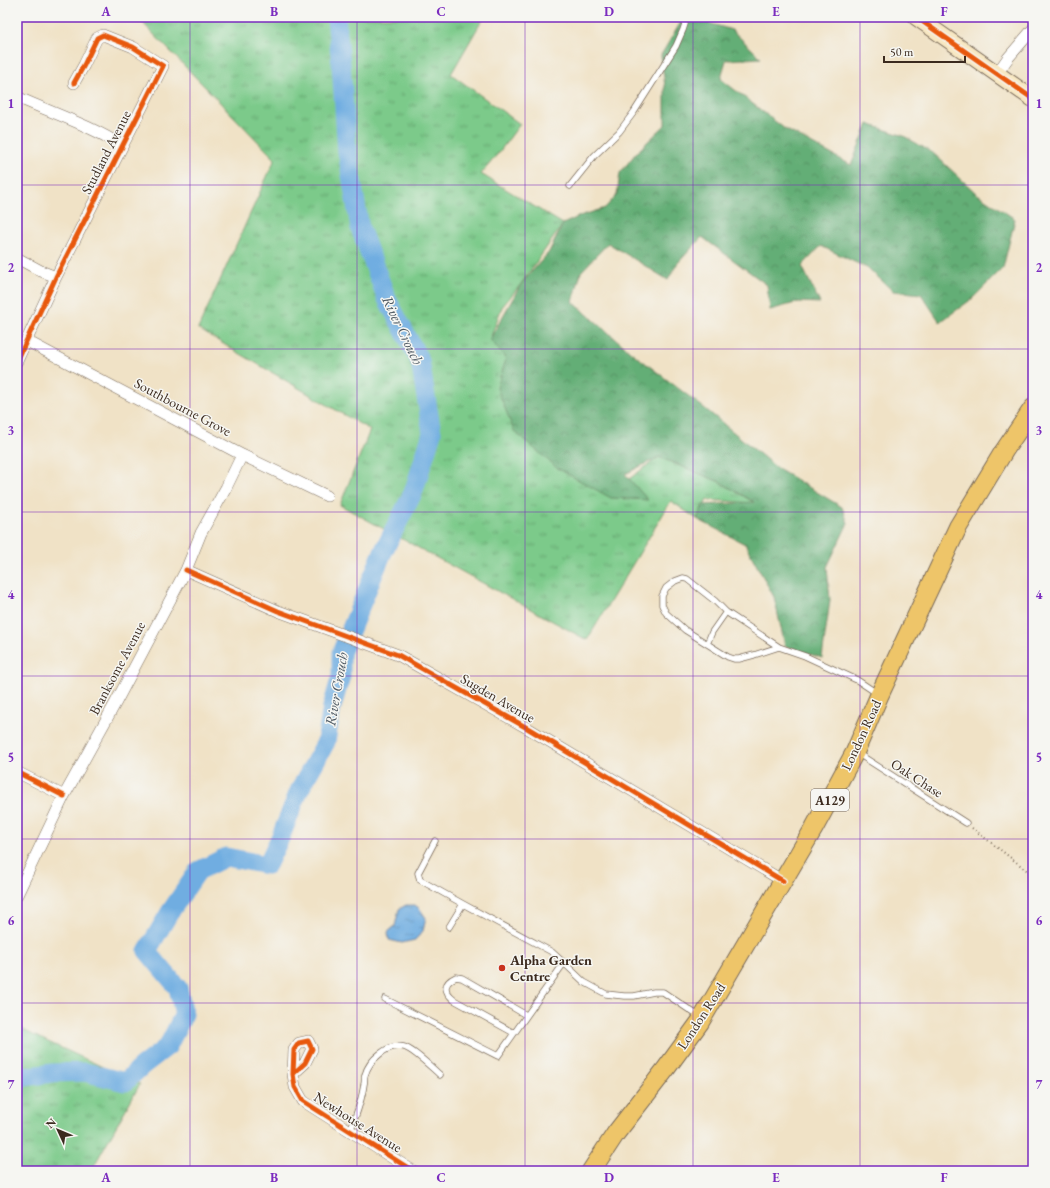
<svg xmlns="http://www.w3.org/2000/svg" width="1050" height="1188" viewBox="0 0 1050 1188" font-family="'EB Garamond',serif">
	<style>
		.grass { fill: url(#grass-tufts); stroke: #5b7a54 }
		.forest { fill: url(#forest-crowns); stroke: #506c4a }
		.water { fill: url(#water-ripples); stroke: #556c80 }
		.lines { fill: none; stroke-linecap: round; stroke-linejoin: round }
		.river { stroke: #6fade1; stroke-width: 19 }
		.lane-casing { stroke: #7a6a59; stroke-width: 7 }
		.street-casing { stroke: #7a6a59; stroke-width: 12 }
		.secondary-casing { stroke: #7a6a59; stroke-width: 18 }
		.primary-casing { stroke: #7a6a59; stroke-width: 20 }
		.path { stroke: #7a6a59; stroke-width: 2; stroke-dasharray: 1 3; stroke-linecap: butt }
		.lane { stroke: #fff; stroke-width: 5.5 }
		.street { stroke: #fff; stroke-width: 11 }
		.secondary { stroke: #f8e8c3; stroke-width: 16 }
		.primary { stroke: #eec569; stroke-width: 18 }
		.cycleway-casing { stroke: #f6f6f2; stroke-width: 8 }
		.cycleway { stroke: #e8590c; stroke-width: 5 }
		.grid { fill: none; stroke: #7b2cbf; stroke-width: 1; stroke-opacity: 0.55 }
		.poi-dot { fill: #c8321e; stroke: #f6f6f2; stroke-width: 1.5 }
		.labels { text-anchor: middle; dominant-baseline: central; stroke-width: 3; stroke-linejoin: round; paint-order: stroke }
		.shield { fill: #f6f6f2; stroke: #73675e; stroke-width: 1 }
		.shield-label { font-size: 13px; font-weight: bold; fill: #3b2a1e }
		.street-label { font-size: 14px; fill: #3b2a1e; stroke: #f6f6f2 }
		.poi-label { font-size: 14px; font-weight: bold; fill: #3b2a1e; stroke: #f6f6f2; text-anchor: start }
		.water-label { font-size: 15px; font-style: italic; fill: #4d5862; stroke: #f6f6f2 }
		.neatline { fill: none; stroke: #7b2cbf; stroke-width: 1.5 }
		.grid-label { font-size: 13px; text-anchor: middle; font-weight: bold; fill: #7b2cbf }
	</style>
	<defs>
		<pattern id="grass-tufts" width="24" height="20" patternUnits="userSpaceOnUse"><rect width="24" height="20" fill="#7bca8a"/><path d="M3 7l-1-3M5 7V3M7 7l1-3M15 17l-1-3M17 17v-4M19 17l1-3" fill="none" stroke="#66a470"/></pattern>
		<pattern id="forest-crowns" width="20" height="18" patternUnits="userSpaceOnUse"><rect width="20" height="18" fill="#64ae76"/><path d="M2 6a3 3 0 1 1 6 0M12 15a3 3 0 1 1 6 0" fill="none" stroke="#548e60"/></pattern>
		<pattern id="water-ripples" width="26" height="14" patternUnits="userSpaceOnUse"><rect width="26" height="14" fill="#6fade1"/><path d="M2 4q2-2 4 0t4 0M15 11q2-2 4 0t4 0" fill="none" stroke="#5c8db6"/></pattern>
	</defs>
	<rect width="100%" height="100%" fill="#f6f6f2"/>
	<filter id="ink" filterUnits="userSpaceOnUse"><feTurbulence type="fractalNoise" baseFrequency=".025" numOctaves="2"/><feDisplacementMap in="SourceGraphic" scale="8" xChannelSelector="R" yChannelSelector="G"/><feConvolveMatrix kernelMatrix="1 2 1 2 8 2 1 2 1" color-interpolation-filters="sRGB"/></filter>
	<filter id="wash" filterUnits="userSpaceOnUse"><feTurbulence type="fractalNoise" baseFrequency=".012" numOctaves="4" result="noise"/><feDisplacementMap in="SourceGraphic" scale="16" xChannelSelector="R" yChannelSelector="G"/><feGaussianBlur stdDeviation="0.9" result="paint"/><feColorMatrix in="noise" values="0 0 0 0 0 0 0 0 0 0 0 0 0 0 0 0 0 1.4 0 .05"/><feComposite in="paint" operator="in"/></filter>
	<g filter="url(#wash)">
		<rect width="100%" height="100%" fill="#f0e2c6"/>
		<!-- grass -->
		<path class="grass" d="M137,17H484L451,74L520,124L497,155L481,174L563,224L521,284L502,307L490,339L647,500L629,479L659,457L720,482L755,503L707,500L697,519L671,501L587,640L340,505L370,430L198,329L275,159Z
			M17,1026L31,1034L140,1084L91,1171H17Z"/>
		<!-- forest -->
		<path class="forest" d="M684,17H689L732,30L761,58L726,60L721,79L785,129L851,165L868,124L904,136L933,153L976,193L1015,219L1003,268L972,299L940,322L921,294L893,291L869,269L821,246L802,266L820,303L799,302L770,310L767,285L702,237L677,264L668,280L608,243L581,272L573,302L631,352L708,411L778,469L842,507L848,523L827,567L830,600L822,658L785,646L774,597L745,544L697,519L703,505L754,502L720,482L659,457L625,474L648,500L611,498L557,468L514,431L497,388L506,359L490,339L521,284L549,252L563,224L580,216L605,208L617,195L620,173L636,153L665,125V87L661,55Z"/>
		<!-- water -->
		<path class="water" d="M406,905H415L420,909L426,918L423,931L415,940L402,943L389,940L388,932L395,926L399,909Z"/>
		<g class="lines">
			<!-- river -->
			<path class="river" d="M17,1080L24,1077L52,1073L85,1072L125,1082L142,1066L168,1046L184,1014L178,988L147,951L170,912L198,871L226,857L267,865L281,836L299,791L326,742L332,707L341,676V653L382,554L413,493L432,433L420,361L387,299L360,228L347,151L341,64L336,17"/>
		</g>
	</g>
	<g filter="url(#ink)">
		<g class="lines">
			<!-- lane casing -->
			<g class="lane-casing">
				<path id="lane" d="M570,186L594,156L619,132L634,112L676,46L683,30L685,24L683,17
					M726,612L779,647
					M707,644L712,632L726,612L715,601L687,579L683,578L675,581L666,588L662,596V605L666,613L685,630L728,657L734,659H739L754,655L779,647L805,656L857,680L878,694
					M857,753L966,823
					M435,841L418,873L420,880L463,904
					M449,927L463,904L552,952L564,963
					M385,999L498,1056L564,963L584,982L606,994L624,996H634L654,992H663L700,1017
					M514,1033L454,1000C443,991 443,983 456,977L462,978L526,1015
					M350,1131C356,1116 362,1100 364,1084C365,1081 364,1078 365,1075C369,1060 388,1043 404,1047C413,1049 432,1068 440,1075"/>
			</g>
			<!-- street casing -->
			<g class="street-casing">
				<path id="street" d="M996,75L1008,58L1033,29
					M17,97C52,113 90,125 122,146
					M17,258L41,271L56,277
					M27,341L242,455L327,496
					M17,361L56,277L163,66L133,47L103,35L97,38L84,65L74,83
					M186,570L278,611L398,655L529,729L783,881
					M17,772L64,796
					M17,895L64,796L116,702L186,570L201,533L226,488L242,455
					M293,1074L294,1050L299,1043L308,1041L312,1049L305,1063L293,1074L295,1087L303,1101L413,1171"/>
			</g>
			<!-- secondary casing -->
			<g class="secondary-casing">
				<path id="secondary" d="M916,17L1033,99"/>
			</g>
			<!-- primary casing -->
			<g class="primary-casing">
				<path id="primary" d="M591,1171L616,1133L665,1070L700,1022L814,828L855,752L879,696L958,527L1004,451L1033,408"/>
			</g>
			<!-- path -->
			<path class="path" d="M972,828L1033,875"/>
			<!-- lane -->
			<use href="#lane" class="lane"/>
			<!-- street -->
			<use href="#street" class="street"/>
			<!-- secondary -->
			<use href="#secondary" class="secondary"/>
			<!-- primary -->
			<use href="#primary" class="primary"/>
			<!-- cycleway casing -->
			<g class="cycleway-casing">
				<path id="cycleway" d="M916,17L1033,99
					M17,361L56,277L163,66L133,47L103,35L97,38L84,65L74,83
					M186,570L278,611L398,655L529,729L783,881
					M17,772L64,796
					M293,1074L294,1050L299,1043L308,1041L312,1049L305,1063L293,1074L295,1087L303,1101L413,1171"/>
			</g>
			<!-- cycleway -->
			<use href="#cycleway" class="cycleway"/>
		</g>
	</g>
	<!-- grid -->
	<path class="grid" d="M190,17V1171M357,17V1171M525,17V1171M693,17V1171M860,17V1171M17,185H1033M17,349H1033M17,512H1033M17,676H1033M17,839H1033M17,1003H1033"/>
	<!-- markers -->
	<circle class="poi-dot" cx="502" cy="968" r="4"/>
	<g class="labels">
		<!-- shield labels -->
		<rect class="shield" x="811" y="789" width="38" height="22" rx="3"/>
		<g class="shield-label">
			<text x="830" y="800">A129</text>
		</g>
		<!-- street labels -->
		<g class="street-label">
			<text transform="translate(106 152) rotate(-63)">Studland Avenue</text>
			<text transform="translate(183 407) rotate(28)">Southbourne Grove</text>
			<text transform="translate(117 668) rotate(-62)">Branksome Avenue</text>
			<text transform="translate(498 698) rotate(30)">Sugden Avenue</text>
			<text transform="translate(861 735) rotate(-65)">London Road</text>
			<text transform="translate(917 778) rotate(33)">Oak Chase</text>
			<text transform="translate(701 1016) rotate(-57)">London Road</text>
			<text transform="translate(358 1122) rotate(32)">Newhouse Avenue</text>
		</g>
		<!-- poi labels -->
		<g class="poi-label">
			<text x="510" y="960">Alpha Garden<tspan x="510" dy="16">Centre</tspan></text>
		</g>
		<!-- water labels -->
		<g class="water-label">
			<text transform="translate(403 330) rotate(64)">River Crouch</text>
			<text transform="translate(336 689) rotate(-80)">River Crouch</text>
		</g>
	</g>
	<!-- margin -->
	<rect width="1050" height="1188" fill="none" stroke="#f6f6f2" stroke-width="44"/>
	<!-- north arrow -->
	<g transform="translate(58 1130) rotate(314)" stroke="#f6f6f2" stroke-width="3" paint-order="stroke">
	<path d="M0-3L7 15L0 10L-7 15Z" fill="#3b2a1e"/>
	<text y="-6" font-size="11" font-weight="bold" text-anchor="middle" fill="#3b2a1e">N</text>
	</g>
	<!-- scale -->
	<path d="M884 56v6h81v-6" fill="none" stroke="#3b2a1e" stroke-width="2"/>
	<text x="890" y="56" font-size="12" fill="#3b2a1e" stroke="#f6f6f2" stroke-width="3" paint-order="stroke">50 m</text>
	<rect x="22" y="22" width="1006" height="1144" class="neatline"/>
	<g class="grid-label">
		<text x="106" y="16">A</text>
		<text x="274" y="16">B</text>
		<text x="441" y="16">C</text>
		<text x="609" y="16">D</text>
		<text x="776" y="16">E</text>
		<text x="944" y="16">F</text>
		<text x="11" y="108">1</text>
		<text x="1039" y="108">1</text>
		<text x="11" y="272">2</text>
		<text x="1039" y="272">2</text>
		<text x="11" y="435">3</text>
		<text x="1039" y="435">3</text>
		<text x="11" y="599">4</text>
		<text x="1039" y="599">4</text>
		<text x="11" y="762">5</text>
		<text x="1039" y="762">5</text>
		<text x="11" y="925">6</text>
		<text x="1039" y="925">6</text>
		<text x="11" y="1089">7</text>
		<text x="1039" y="1089">7</text>
		<text x="106" y="1182">A</text>
		<text x="274" y="1182">B</text>
		<text x="441" y="1182">C</text>
		<text x="609" y="1182">D</text>
		<text x="776" y="1182">E</text>
		<text x="944" y="1182">F</text>
	</g>
</svg>
